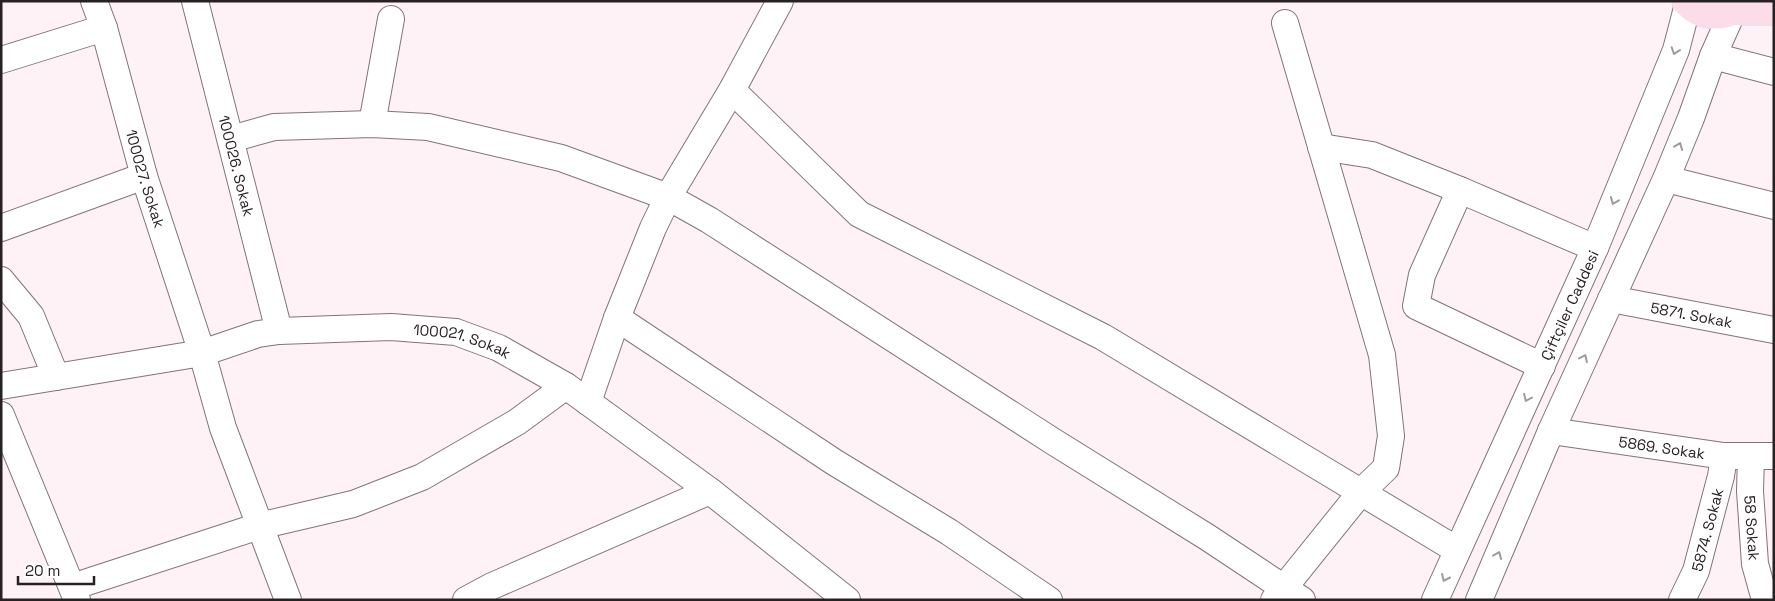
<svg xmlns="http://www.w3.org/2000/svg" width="1775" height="601" viewBox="0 0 1775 601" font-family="'Space Grotesk',sans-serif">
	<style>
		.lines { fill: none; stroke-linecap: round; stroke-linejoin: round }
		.minor-casing { stroke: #837379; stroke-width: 28 }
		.major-casing { stroke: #d4d3d3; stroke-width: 29 }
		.minor { stroke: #fff; stroke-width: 26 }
		.major { stroke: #fddce9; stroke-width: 28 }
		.oneway { stroke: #9e9b9c }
		.labels { text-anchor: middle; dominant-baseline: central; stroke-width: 5; stroke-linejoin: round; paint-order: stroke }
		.street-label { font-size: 15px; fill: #282124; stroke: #fff }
	</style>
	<rect width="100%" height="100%" fill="#fef2f7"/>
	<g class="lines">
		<!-- minor casing -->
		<g class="minor-casing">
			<g id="minor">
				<path id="s1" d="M94,1L104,28L144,176L202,353L223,428L288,600"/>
				<path id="s2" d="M195,1L279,331"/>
				<path d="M1713,56L1774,72"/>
				<path d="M1,60L104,28"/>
				<path d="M732,90L859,214L1103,337L1457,550"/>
				<path d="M372,124L391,19"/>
				<path d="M231,139L274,127L372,124L428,127L561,158L668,197L709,220L1054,442L1207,537L1302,600"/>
				<path d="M1321,147L1372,155L1460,190L1595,248"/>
				<path d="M1666,179L1774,206"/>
				<path d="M1460,190L1422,275L1416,306L1542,366"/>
				<path d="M1,228L144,176"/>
				<path d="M1,280L31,316L56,377"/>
				<path id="s3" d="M1611,299L1774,330"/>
				<path d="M617,318L834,462L949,532L1049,600"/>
				<path id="s4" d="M1,386L202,353L258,334L279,331L391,327L456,332L499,348L566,386L710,491L847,600"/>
				<path d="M588,402L617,318L653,228L668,197L732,90L780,1"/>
				<path d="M1,415L77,600"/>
				<path id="s5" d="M1551,431L1724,456H1774"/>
				<path id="s6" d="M1751,456L1750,491L1755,564L1765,600"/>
				<path d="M72,587L259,526L353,504L422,477L517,422L566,386"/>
				<path d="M466,600L492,586L710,491"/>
				<path d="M1274,600L1361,492L1386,468L1391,436L1382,355L1285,23"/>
				<path id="s7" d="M1435,600L1595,248L1676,50L1688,4"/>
				<path d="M1479,600L1551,431L1666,179L1691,118L1713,56L1733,11"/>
				<path id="s8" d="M1682,600L1696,571L1721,476L1724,456"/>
			</g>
		</g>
		<!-- major casing -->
		<g class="major-casing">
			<path id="major" d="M1686,1C1701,19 1729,19 1744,1
				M1733,11H1774"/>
		</g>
		<!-- minor -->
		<use href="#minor" class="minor"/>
		<!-- major -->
		<use href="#major" class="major"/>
	</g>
	<!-- one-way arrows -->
	<defs><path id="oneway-chevron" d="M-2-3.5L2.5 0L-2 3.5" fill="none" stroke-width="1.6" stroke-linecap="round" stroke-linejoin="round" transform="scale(1.25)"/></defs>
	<g class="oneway">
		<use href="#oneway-chevron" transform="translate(1675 51) rotate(109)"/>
		<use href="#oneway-chevron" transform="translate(1679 146) rotate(-68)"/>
		<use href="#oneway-chevron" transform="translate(1614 201) rotate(112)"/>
		<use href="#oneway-chevron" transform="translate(1584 358) rotate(-65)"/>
		<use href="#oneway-chevron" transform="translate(1527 398) rotate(115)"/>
		<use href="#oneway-chevron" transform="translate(1498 555) rotate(-67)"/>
		<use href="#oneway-chevron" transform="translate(1445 578) rotate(114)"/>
	</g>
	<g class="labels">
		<!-- street labels -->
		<g class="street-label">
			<text stroke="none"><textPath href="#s2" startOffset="170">100026. Sokak</textPath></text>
			<text stroke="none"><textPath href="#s1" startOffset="185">100027. Sokak</textPath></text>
			<text stroke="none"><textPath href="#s7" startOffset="324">Çiftçiler Caddesi</textPath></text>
			<text stroke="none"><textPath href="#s3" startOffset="82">5871. Sokak</textPath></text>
			<text stroke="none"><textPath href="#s4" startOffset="469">100021. Sokak</textPath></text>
			<text stroke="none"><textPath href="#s5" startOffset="112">5869. Sokak</textPath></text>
			<text stroke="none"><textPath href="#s6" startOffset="72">58 Sokak</textPath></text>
			<text stroke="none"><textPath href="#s8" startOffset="75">5874. Sokak</textPath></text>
		</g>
	</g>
	<!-- border -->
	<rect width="1775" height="601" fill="none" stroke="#282124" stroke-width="5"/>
	<!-- scale -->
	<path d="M18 576v8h76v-8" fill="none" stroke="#282124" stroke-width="2.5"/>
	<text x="25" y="576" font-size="15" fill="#282124" stroke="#ffffff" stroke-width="4" paint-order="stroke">20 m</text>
</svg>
